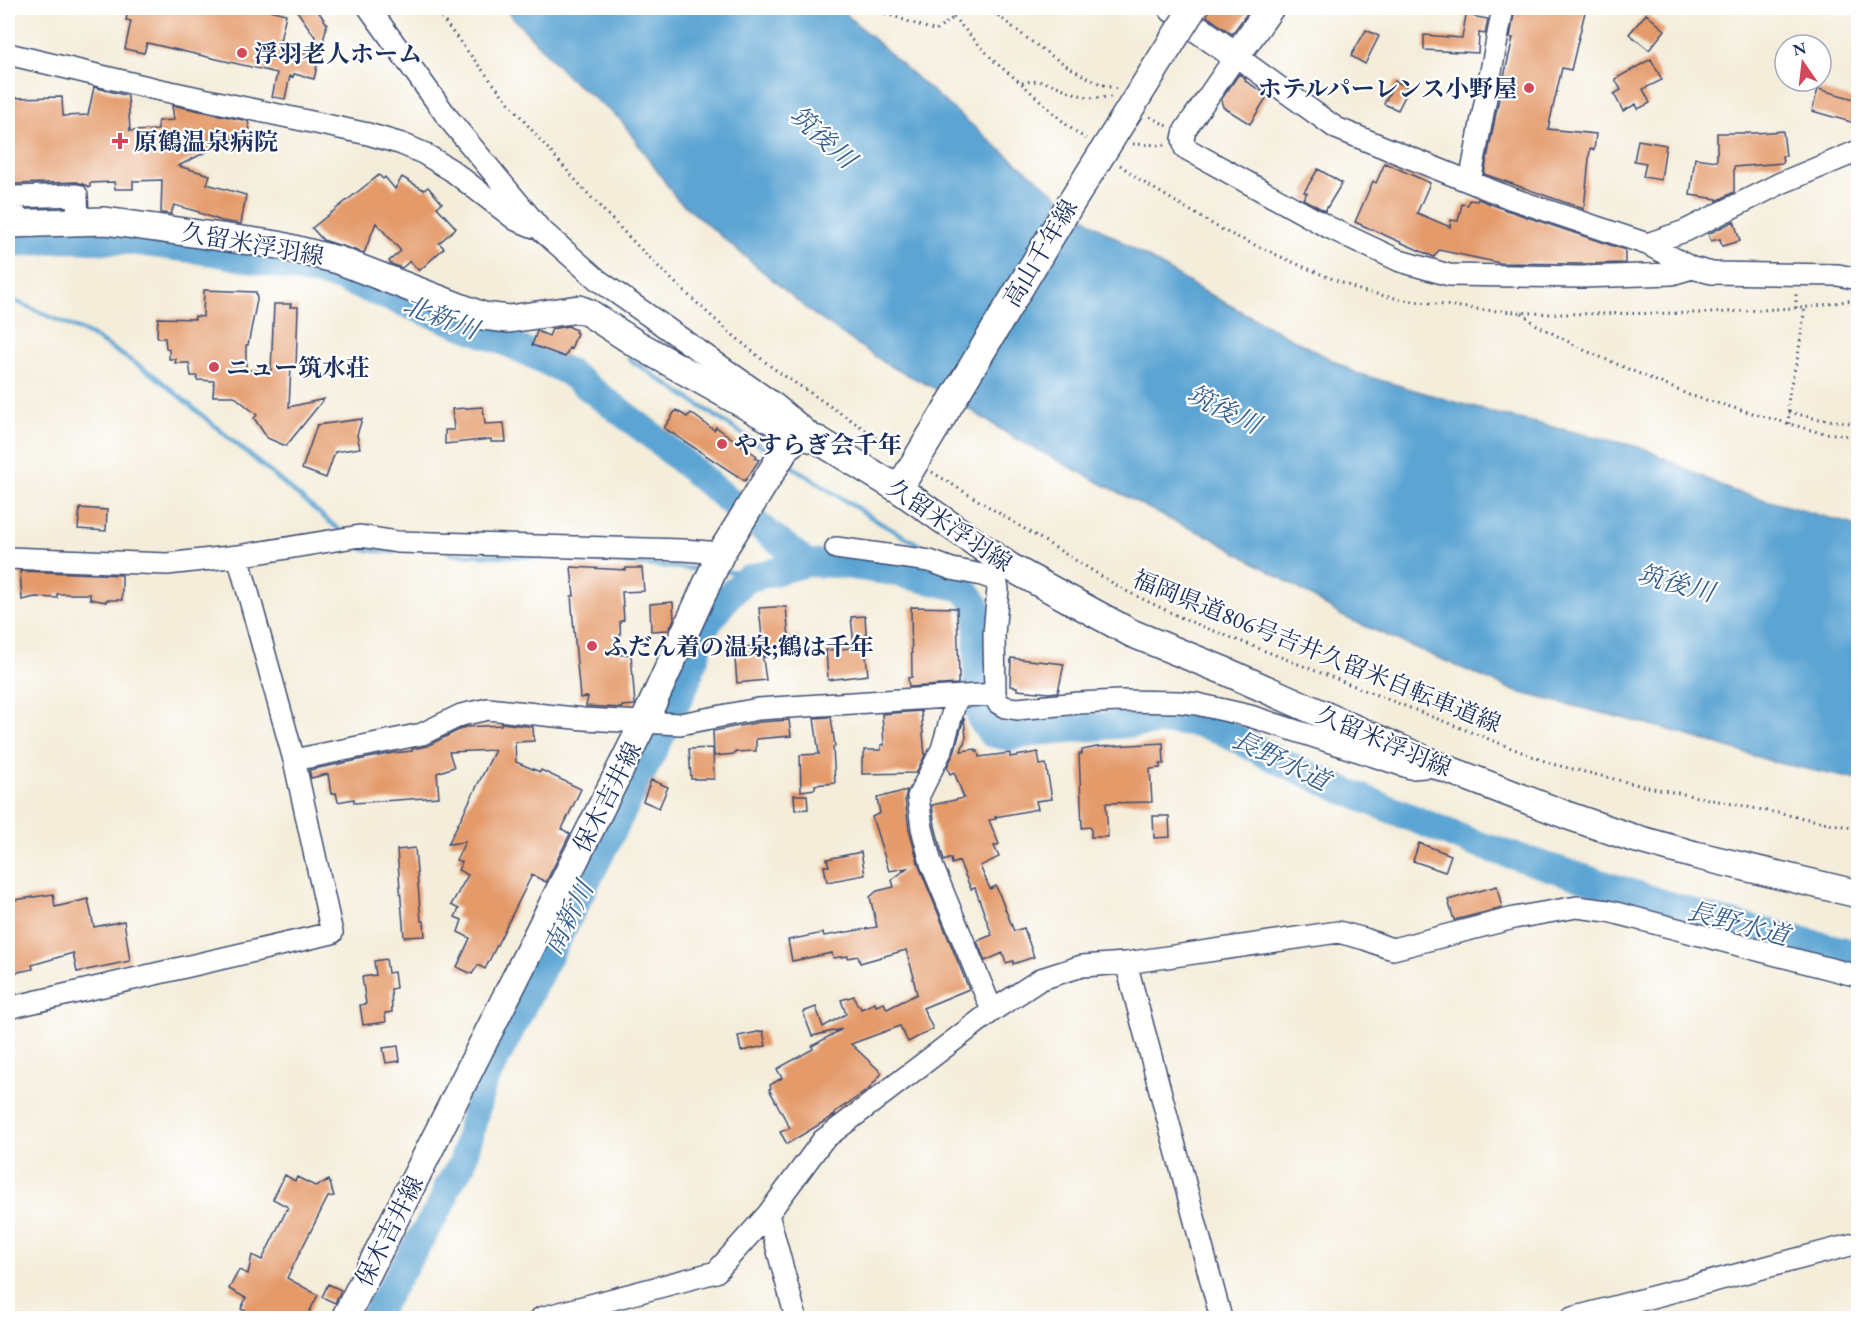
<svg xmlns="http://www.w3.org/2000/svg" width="1866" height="1326" viewBox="0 0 1866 1326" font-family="'EB Garamond','Noto Serif JP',serif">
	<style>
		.water { fill: #5ca4d3; stroke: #3c6a98; stroke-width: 1.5 }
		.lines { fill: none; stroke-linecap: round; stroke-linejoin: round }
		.stream { stroke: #5ca4d3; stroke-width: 4.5 }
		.river { stroke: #5ca4d3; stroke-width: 28 }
		.building { fill: #e49a69 }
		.minor-casing { stroke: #3c4c71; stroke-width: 24 }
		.major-casing { stroke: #3c4c71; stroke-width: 30 }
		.path { stroke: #3c4c71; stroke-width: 3; stroke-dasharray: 1.5 4.5; stroke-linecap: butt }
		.minor { stroke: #fff; stroke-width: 21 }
		.major { stroke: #fff; stroke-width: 27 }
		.major-bridge-casing { stroke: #3c4c71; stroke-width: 30; stroke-linecap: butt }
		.major-bridge { stroke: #fff; stroke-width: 27 }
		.poi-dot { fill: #d1495b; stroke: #fff; stroke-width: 2 }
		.labels { text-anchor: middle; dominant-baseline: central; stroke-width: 4.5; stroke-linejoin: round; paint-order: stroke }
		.poi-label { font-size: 24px; font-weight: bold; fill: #1b2f5e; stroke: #fff; text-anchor: start }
		.street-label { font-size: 24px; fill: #1b2f5e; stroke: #fff }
		.water-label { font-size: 26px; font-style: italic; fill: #355e8d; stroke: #fff }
	</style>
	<rect width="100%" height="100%" fill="#fff"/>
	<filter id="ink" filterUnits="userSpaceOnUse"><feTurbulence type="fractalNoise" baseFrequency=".0167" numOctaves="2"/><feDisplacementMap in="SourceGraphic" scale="12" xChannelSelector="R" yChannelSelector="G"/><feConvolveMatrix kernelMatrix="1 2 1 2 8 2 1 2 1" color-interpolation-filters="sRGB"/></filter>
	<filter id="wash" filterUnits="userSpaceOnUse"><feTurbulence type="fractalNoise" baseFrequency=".008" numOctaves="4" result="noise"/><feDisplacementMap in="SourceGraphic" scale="24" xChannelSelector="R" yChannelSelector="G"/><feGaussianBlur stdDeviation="1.35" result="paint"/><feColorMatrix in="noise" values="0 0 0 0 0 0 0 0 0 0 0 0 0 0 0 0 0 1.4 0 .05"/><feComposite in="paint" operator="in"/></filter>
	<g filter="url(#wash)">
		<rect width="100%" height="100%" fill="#f4edda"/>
		<!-- water -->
		<path class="water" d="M504,8H839L918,79L1006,154L1096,226L1196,287L1356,373L1493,413L1643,448L1730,490L1858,526V780L1774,762L1667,729L1517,692L1342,616L1295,586L1210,537L1169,519L1013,437L944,393L888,365L813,314L677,199L621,120L569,78Z"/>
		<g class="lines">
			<!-- stream -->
			<path class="stream" d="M8,298L89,334L155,376L343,533
				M629,359L773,454
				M787,463L880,523L934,553
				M356,544L364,550L394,552
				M450,554L578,559L705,570
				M722,571L739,573L747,579
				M961,576L963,588"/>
			<!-- river -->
			<path class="river" d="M8,244L60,239L131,241L214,252L334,276L510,344L568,372L650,434L759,526L807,563
				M373,1318L444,1200L446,1189L462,1164L482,1086L663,732L687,681L705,627L728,596L747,579L807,563L837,564L893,572L963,588L972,599L978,611L977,705L981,719L991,733L1009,737L1045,731L1126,724L1172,721L1200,724L1220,730L1273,758L1343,790L1476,844L1720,921L1858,954"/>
		</g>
		<g id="blocks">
			<!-- building -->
			<path class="building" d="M129,8H261L286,14L280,41L284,42L282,48L319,57L314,79L294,74L293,77L290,76L285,99L272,97L277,73L147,43L144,53L125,49L131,21L126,20Z
				M295,8H316L327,24L322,47Z
				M1209,8H1251L1232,34L1207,16Z
				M1515,8H1586L1571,70L1562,68L1548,129L1596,134L1594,150L1590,149L1584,209L1484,174L1499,98L1513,38H1510Z
				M1646,14L1665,30L1649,50L1629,34Z
				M1466,15L1488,19L1485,34L1479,33L1478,53L1424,50V35L1462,38Z
				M1366,30L1379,36L1365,64L1351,56Z
				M1651,59L1662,80L1643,89L1650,103L1638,109L1636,104L1623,111L1614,94L1621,90L1615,79Z
				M1239,74L1246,79L1245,81L1268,95L1250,124L1223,107L1221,100Z
				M1395,81L1409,88L1398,110L1384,104Z
				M94,87L128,96L130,131L158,130V121L174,120L172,105L248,121L250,130L178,166L210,175L207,184L246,195L241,224L222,221L199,213V212L174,205L171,214L161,213L162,180L133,181V189H115L114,182L90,183V187L77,182L14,184L8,186V98L62,97L63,116L88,115Z
				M1818,89L1858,100V124L1812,111Z
				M1783,131L1786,156H1782L1783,163L1734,167V192L1717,201V199L1690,195L1695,158L1717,161V133H1756Z
				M1638,140L1666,145L1661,180L1643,177L1646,163L1634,161Z
				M1385,163L1430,183L1417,213L1450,227L1451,220L1458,221L1462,204L1468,205L1469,200L1477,201L1478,199L1506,210L1625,250V263L1582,264L1500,263L1439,250L1434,257L1355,222L1373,181L1376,183Z
				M1318,169L1342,183L1325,211L1303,199L1307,193L1304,192Z
				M379,175L383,179L385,177L395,189L402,177L424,190L428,187L442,203L437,207L456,228L439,243L444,248L419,271L410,261L402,268L391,264L389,261L401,251L376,223L364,253L323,240L312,228Z
				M1734,221L1740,241L1722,246L1720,239L1711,241L1708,234Z
				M204,290L256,292L257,300L248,345H246V370L271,371L274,304H291L290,307H298L296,367L291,366L289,407L324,399L286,446L267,438L254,418L257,415L234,396H213L214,381L197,380V376H191L189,363H175L176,359H169V349L166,348L165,338H159L157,336L158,318L195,319V316L203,317Z
				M568,326L576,330L575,332L577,333L571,349L569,348L565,357L532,345L537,331L549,336L552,329Z
				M483,407L485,424L504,423L506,442H491V439L445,444V430H454L452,409Z
				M676,410L687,417L691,413L714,430L716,427L757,456L755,458L759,460L745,481L664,428Z
				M362,419L357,435L360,448L335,452L326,478L302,469L317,425Z
				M80,508L107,510L106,531L78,529Z
				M571,567L626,570V568H642L644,591L622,592L624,620L620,621L621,655L631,654L635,705L622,706V708L586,706L588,697L580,698L571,596H574Z
				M20,571L122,575V600H106V602L90,599V594H57V598L35,597L22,600Z
				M673,602L674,619L669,630L651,631L650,604Z
				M776,607H786L789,637L799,636L800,653L764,657L759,608Z
				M911,607L957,608L959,678H958V684L909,687L908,678L912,677Z
				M865,616L867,646H854L851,617Z
				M761,645L766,680L737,683L735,659L740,658L739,648Z
				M865,647L868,675L828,680L826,650Z
				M1011,658L1064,664L1058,692L1049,693L1017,690V687L1010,686Z
				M921,711L925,755L916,773L862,774V758H864V750H881V745H884L882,714Z
				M831,717L835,746L833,747L835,783L815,785V789L801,791L800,755L819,754L814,718Z
				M964,718L966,737L961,751L976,749V752L978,751L979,757L1010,753V757L1038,752L1040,765L1046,764L1052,799L1036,801L1038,809L995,817L996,819L989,820L999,844L994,846L999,857L980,866L990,889L996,886L1014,931L1024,928L1034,957L1013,964V961L1006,963L1003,953L985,961L977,941L992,935L975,888L971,889L959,861L952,864L951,858L944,861L935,826L932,805L964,798L954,772L950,774L947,767L954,753Z
				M789,720L791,736L756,739V751L735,752V754L714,756L713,731L760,722Z
				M501,723L533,727L534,741L515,742L516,762L540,772L541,770L581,789L562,829L570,834L546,882L532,875L485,969L478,965L472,974L457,967L470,938L458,932L462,920L455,917L459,909L451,905L468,875L458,870L462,862L456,860L465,842L448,844L495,750L449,752L454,767L437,773L439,797L354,803V799L338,802L336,793L331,794L328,774L311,778L309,770L393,753L412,751V749L427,746L465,727L501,725Z
				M1163,743L1164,764H1160V768L1150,769L1152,802L1106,803L1108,837H1091V827L1082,828L1079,754H1082V750L1097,747Z
				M713,748L714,779H691L689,749Z
				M651,780L668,787L659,808L643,801Z
				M907,790L905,799L909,830L919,866L969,989L923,1008L933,1029L908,1042L900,1026L851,1044L882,1073L868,1090L835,1112V1115L787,1144L780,1132L790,1128L769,1089L771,1088L770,1085L782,1078L777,1069L813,1049L812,1046L842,1029L812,1036L803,1012L816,1007L823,1027L846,1014L841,1000L854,996L857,1005H859L861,1009L875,1003L876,1006L884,1003L887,1009L917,994L913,978L914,977L906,950L860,963L858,956L848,958V956L833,958L832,953L792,961L788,940L823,933L824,936L877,927L870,897L877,891L894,887L892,880L907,868L889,871L872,817L880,813L877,798Z
				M794,795H807L808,809L795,810Z
				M1153,816H1169L1170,837L1154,838Z
				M1419,843L1451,855L1445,872L1413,861Z
				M415,848L421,921H424L425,936L404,937L397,850Z
				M861,852L865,875L827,882L824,866H829L827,859Z
				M1497,886L1502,908L1454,920L1448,900Z
				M53,894L55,907L88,899L94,927L124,921L130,961L77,972L73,953L32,965L33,969L8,974V901Z
				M386,959L388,973L394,972L396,988L391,989L392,1012L385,1013L386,1022L363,1025L360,1005L366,1004L362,977L376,975L374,961Z
				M763,1031L766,1046L741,1051L738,1036Z
				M398,1046L400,1061L386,1063L383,1048Z
				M285,1175L295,1181L297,1177L315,1186L329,1180L334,1196L328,1197L287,1278L318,1295L306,1318H260L241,1309L246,1298L229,1289L239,1270L248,1274L252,1255L262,1260L288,1207L273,1199Z
				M328,1284L341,1290L335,1303L322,1297Z"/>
		</g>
	</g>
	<g filter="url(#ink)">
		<use href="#blocks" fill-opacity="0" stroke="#3c4c71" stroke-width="1.5"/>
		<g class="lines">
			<!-- minor casing -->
			<g class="minor-casing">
				<path id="minor" d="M369,8L448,118L540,229L598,280L776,405L818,440
					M8,54L156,89L368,134L402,144L423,153L451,170L516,220L534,227
					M1470,182L1503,8
					M14,223V197L77,195L78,222
					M1647,244L1685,231L1781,183L1858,151
					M1692,268L1672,274L1582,277L1449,275L1400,261L1328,227L1185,148L1183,139L1185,130L1236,56L1336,128L1510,198L1647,244L1692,268L1712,273L1838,275L1858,279
					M836,548L930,561L952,569L982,575L996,580L998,589L994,634L995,694L998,703L1005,707L1017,709L1079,703L1120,701L1180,702L1197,704L1250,716L1411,768L1438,766
					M8,558L167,564L238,556L360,536L397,542L683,550L721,553
					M957,697L942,749L918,797L922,828L931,863L989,1003L995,1009
					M294,760L422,734L461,715L488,709L584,719L680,724L758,709L995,694
					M1126,963L1221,1318
					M8,1008L332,933L294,760L238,556
					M768,1214L796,1318
					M541,1318L716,1272L768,1214L823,1140L995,1009L1041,979L1082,966L1126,963L1338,932L1365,939L1386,947L1393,949L1514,918L1577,907L1608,911L1858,976
					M1572,1318L1858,1243"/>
			</g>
			<!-- major casing -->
			<g class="major-casing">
				<path id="major" d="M1172,8L1191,24L1236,56L1270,8
					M8,224L105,221L278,245L338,260L483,316L509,319L579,309L589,313L635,343L775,422L794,440
					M345,1318L644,722L721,553L785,450L794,440L802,436L818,440L900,490L1010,567L1131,633L1225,671L1439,766L1569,816L1630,837L1695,855L1858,894"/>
			</g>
			<!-- path -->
			<path class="path" d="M434,8C533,138 641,262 769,365C785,377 802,387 818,398C845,416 871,434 898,451
				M875,8L878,11L936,31L954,17
				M945,8L996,63L1021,83L1069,127L1086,139
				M989,8C1018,32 1082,83 1118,89
				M1022,83C1047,76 1064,92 1087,97C1095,99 1104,97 1111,97
				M1150,117L1168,126
				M1133,144L1165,145
				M1120,165L1143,182L1224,231L1299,265L1362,291L1404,300L1484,310L1549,314L1710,313L1810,307L1858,299
				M1796,308V291
				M1522,313L1535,324L1584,350L1689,395L1818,432L1858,437
				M1789,412L1813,418L1858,424
				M1789,424L1788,403L1791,384L1798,356L1805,307
				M932,472L1124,590L1184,619L1552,764L1643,786L1858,829"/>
			<!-- minor -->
			<use href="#minor" class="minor"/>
			<!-- major -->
			<use href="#major" class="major"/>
			<!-- major-bridge casing -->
			<g class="major-bridge-casing">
				<path id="major-bridge" d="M906,477L1069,206L1193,8"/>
			</g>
			<!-- major-bridge -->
			<use href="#major-bridge" class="major-bridge"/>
		</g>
	</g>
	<!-- markers -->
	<g class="poi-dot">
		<circle cx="242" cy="53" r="6"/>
		<circle cx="1529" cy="88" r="6"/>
		<path d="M117 132h6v6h6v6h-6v6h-6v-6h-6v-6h6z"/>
		<circle cx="214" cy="367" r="6"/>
		<circle cx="722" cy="444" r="6"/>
		<circle cx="592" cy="646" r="6"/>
	</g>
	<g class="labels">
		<!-- poi labels -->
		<g class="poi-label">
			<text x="254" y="53">浮羽老人ホーム</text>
			<text x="1517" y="88" text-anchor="end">ホテルパーレンス小野屋</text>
			<text x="134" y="141">原鶴温泉病院</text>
			<text x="226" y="367">ニュー筑水荘</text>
			<text x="734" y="444">やすらぎ会千年</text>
			<text x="604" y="646">ふだん着の温泉;鶴は千年</text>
		</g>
		<!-- street labels -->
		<g class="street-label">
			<text transform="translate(253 244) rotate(10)">久留米浮羽線</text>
			<text transform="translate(1040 253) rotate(-59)">高山千年線</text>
			<text transform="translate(950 525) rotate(34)">久留米浮羽線</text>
			<text transform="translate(1317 651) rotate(22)">福岡県道806号吉井久留米自転車道線</text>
			<text transform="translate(1384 741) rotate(23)">久留米浮羽線</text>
			<text transform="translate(607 797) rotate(-63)">保木吉井線</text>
			<text transform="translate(389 1231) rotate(-63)">保木吉井線</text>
		</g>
		<!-- water labels -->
		<g class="water-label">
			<text transform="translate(823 137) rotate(42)">筑後川</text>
			<text transform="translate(441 317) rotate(21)">北新川</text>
			<text transform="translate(1224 409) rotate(26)">筑後川</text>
			<text transform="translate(1676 583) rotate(15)">筑後川</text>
			<text transform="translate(1281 760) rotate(26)">長野水道</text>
			<text transform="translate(568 918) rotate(-63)">南新川</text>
			<text transform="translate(1738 923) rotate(15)">長野水道</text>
		</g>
	</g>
	<!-- margin -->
	<rect width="1866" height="1326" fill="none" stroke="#fff" stroke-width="30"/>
	<!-- north arrow -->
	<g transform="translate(1803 63) rotate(346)"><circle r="28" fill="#ffffff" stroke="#a4acbf" stroke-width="1.5"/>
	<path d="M0-4.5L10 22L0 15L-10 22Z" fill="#d1495b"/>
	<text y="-9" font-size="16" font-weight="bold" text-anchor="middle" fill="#1b2f5e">N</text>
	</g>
</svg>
